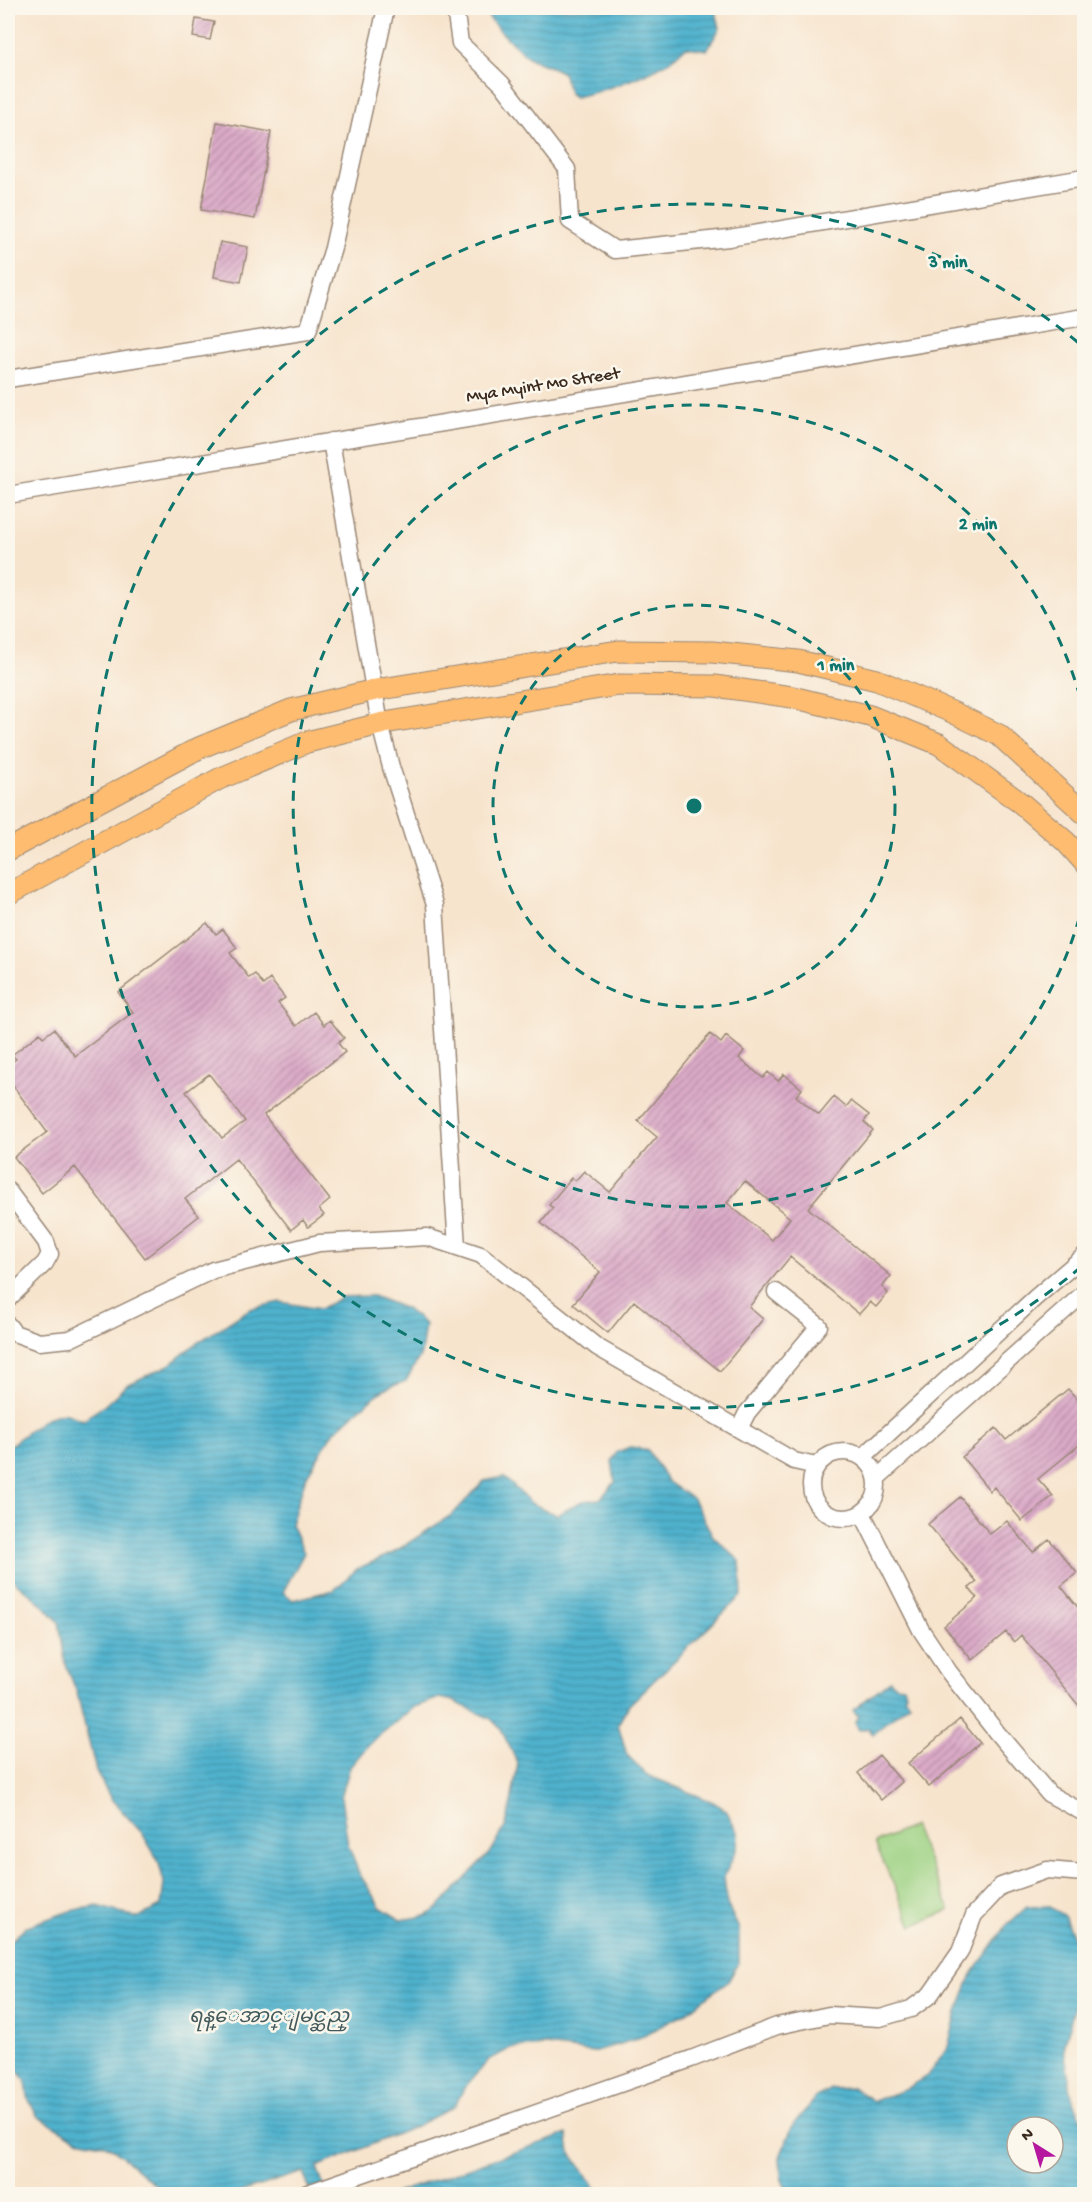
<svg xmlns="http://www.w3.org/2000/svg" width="1092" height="2202" viewBox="0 0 1092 2202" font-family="'Gochi Hand','Noto Sans Myanmar',sans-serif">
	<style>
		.pitch { fill: #9dd283; stroke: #6c7e50; stroke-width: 1.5 }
		.water { fill: url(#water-rules); stroke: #456e76; stroke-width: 1.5; fill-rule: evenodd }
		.building { fill: url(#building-hatch); fill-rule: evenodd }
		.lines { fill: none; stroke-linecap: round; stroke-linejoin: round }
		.minor-casing { stroke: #998776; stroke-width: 19 }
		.major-casing { stroke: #998776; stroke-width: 23 }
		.minor { stroke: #fff; stroke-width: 16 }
		.major { stroke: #fdbc6f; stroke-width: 21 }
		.ring { fill: none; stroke: #0f766e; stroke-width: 3; stroke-dasharray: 10 8 }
		.labels { text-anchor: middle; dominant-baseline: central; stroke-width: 5; stroke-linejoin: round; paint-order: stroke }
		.street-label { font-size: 18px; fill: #3b2a1e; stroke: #fbf7ec }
		.water-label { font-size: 20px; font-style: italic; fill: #425a5c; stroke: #fbf7ec }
		.centre { fill: #0f766e; stroke: #fbf7ec; stroke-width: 3 }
		.ring-label { font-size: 18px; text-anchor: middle; font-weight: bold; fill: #0f766e; stroke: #fbf7ec; stroke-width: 5; stroke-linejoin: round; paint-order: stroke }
	</style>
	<defs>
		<pattern id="water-rules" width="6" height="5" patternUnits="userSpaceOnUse" patternTransform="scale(1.5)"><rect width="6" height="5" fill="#4fb2ce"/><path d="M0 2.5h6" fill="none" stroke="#4391a7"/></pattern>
		<pattern id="building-hatch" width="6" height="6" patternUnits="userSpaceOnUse" patternTransform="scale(1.5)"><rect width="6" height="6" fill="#dbaac8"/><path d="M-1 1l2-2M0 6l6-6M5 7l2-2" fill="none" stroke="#b38ba2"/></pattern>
	</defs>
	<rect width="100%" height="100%" fill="#fbf7ec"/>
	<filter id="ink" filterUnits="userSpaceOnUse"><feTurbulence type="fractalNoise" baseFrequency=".0167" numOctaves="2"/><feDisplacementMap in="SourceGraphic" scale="12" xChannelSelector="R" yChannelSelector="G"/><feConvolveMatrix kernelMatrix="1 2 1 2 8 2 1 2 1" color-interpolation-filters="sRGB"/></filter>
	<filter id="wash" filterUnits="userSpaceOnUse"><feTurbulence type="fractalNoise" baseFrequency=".008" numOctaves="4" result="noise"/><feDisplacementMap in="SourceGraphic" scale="24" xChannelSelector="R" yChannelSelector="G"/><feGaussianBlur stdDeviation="1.35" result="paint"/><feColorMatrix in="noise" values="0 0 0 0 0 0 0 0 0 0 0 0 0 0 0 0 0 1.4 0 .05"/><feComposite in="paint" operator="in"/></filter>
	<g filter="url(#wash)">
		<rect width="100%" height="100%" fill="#f7e4cd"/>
		<!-- pitch -->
		<path class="pitch" d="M913,1826L950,1910L912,1926L875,1843Z"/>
		<!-- water -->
		<path class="water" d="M483,8H715L720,28L707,50L686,47C679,52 675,58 668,62C645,76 602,92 575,97C564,91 568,83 563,73C552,66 539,64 528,57C518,50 487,19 483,8Z
			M373,1296L406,1309L425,1324L421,1354L406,1381L385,1389L360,1408L332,1434L306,1477L291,1524L304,1553L283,1592L293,1600L334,1590L357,1569L393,1553L453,1514L484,1481L504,1477L531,1503L557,1515L582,1501L600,1499L615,1482L612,1461L617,1452L630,1447L648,1450L667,1481L693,1499L713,1536L740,1561L742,1595L629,1705L618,1724L627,1755L647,1775L713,1802L726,1810L738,1834L737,1848L724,1877L727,1904L739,1929V1962L729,1980L684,2014L636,2039L593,2052L546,2046L511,2048L489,2060L464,2088L455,2106L414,2127L317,2167L326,2194H311L303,2172L234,2194H166L115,2150L103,2144L77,2139L37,2116L28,2098L26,2081L12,2065L11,2050L16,2028L9,1976V1943L25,1927L70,1911L98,1906L137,1918L161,1906L164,1882L158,1860L142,1833L111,1799L96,1771L77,1693L65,1662L59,1622L43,1605L8,1576V1447L46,1418L64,1413L83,1420L105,1405L127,1385L169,1365L197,1343L250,1309L280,1302L320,1309L342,1297ZM440,1698L453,1701L491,1719L500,1728L518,1763L509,1814L505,1827L492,1850L438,1908L426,1916L401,1920L380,1907L359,1873L348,1845L341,1797L350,1767L370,1743L414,1707Z
			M890,1680L895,1685L904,1686L906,1693L904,1696L910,1703L873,1734L868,1728L859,1730L855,1722L859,1717L853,1710Z
			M1049,1906L1064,1916L1075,1942L1079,1971L1074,2007L1064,2049L1072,2097L1084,2124V2194H788L781,2177L780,2157L793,2125L816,2097L831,2089L853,2088L873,2101L904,2090L927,2076L948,2047L957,2012L972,1974L1007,1925L1027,1907ZM1017,2127H1053V2163H1017Z
			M567,2134L570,2152L600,2194H393Z"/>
		<g id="blocks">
			<!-- building -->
			<path class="building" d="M196,19L214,22L210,40L193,37Z
				M217,122L271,132L255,219L201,210Z
				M220,242L248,247L241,282L214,277Z
				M207,923L216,934L223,929L237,948L230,953L249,978L255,974L263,985L270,979L285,998L278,1003L296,1026L314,1012L324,1025L330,1020L344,1038L338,1043L345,1052L264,1115L330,1200L319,1209L324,1215L308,1227L303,1220L291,1230L236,1159L185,1199L199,1216L145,1258L75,1167L42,1193L14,1157L47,1132L8,1079V1065L16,1059L12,1055L40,1033L43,1037L54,1029L75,1056L133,1012L118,992ZM209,1074L245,1121L222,1138L186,1092Z
				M710,1034L721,1043L726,1036L744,1051L739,1058L763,1078L768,1072L778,1081L784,1074L802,1089L796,1096L819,1115L834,1097L846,1107L851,1101L869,1115L864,1122L873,1130L808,1208L891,1276L882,1287L888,1293L876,1307L870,1302L859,1314L790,1257L749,1307L763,1319L720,1371L634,1301L608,1333L573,1304L600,1272L541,1223L553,1208L549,1205L571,1178L575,1181L584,1171L610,1192L657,1137L638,1121ZM745,1181L790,1218L772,1240L727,1203Z
				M1068,1389L1078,1400L1084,1395V1441L1038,1479L1053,1496L1022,1521L994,1487L990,1491L962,1457L996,1428L1006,1440Z
				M960,1497L990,1534L1007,1521L1033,1552L1049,1539L1077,1573L1061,1586L1084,1615V1712L1021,1635L1014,1642L1006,1632L972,1660L944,1626L977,1598L969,1588L977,1582L928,1524Z
				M960,1719L980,1743L929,1787L908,1763Z
				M879,1755L902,1782L881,1800L858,1773Z"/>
		</g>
	</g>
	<g filter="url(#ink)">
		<use href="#blocks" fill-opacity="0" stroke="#998776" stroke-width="1.5"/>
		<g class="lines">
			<!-- minor casing -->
			<g class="minor-casing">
				<path id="minor" d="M455,8L460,43L502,84L567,169L570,221L615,250L729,238L1084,178
					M8,379L308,331L333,248L386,8
					M331,441L380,724L391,767L435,905L457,1247
					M8,495L1084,317
					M8,1191L46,1242L50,1254L45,1263L8,1299
					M8,1325L14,1333L39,1342L70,1339L213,1270L319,1243L427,1237L481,1255L597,1347L794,1461L816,1466
					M739,1429L747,1413L819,1326L776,1292
					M811 1485a33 33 0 1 1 66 0a33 33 0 1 1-66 0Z
					M863,1457L1035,1298L1084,1256
					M877,1478L1084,1293
					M862,1513L921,1630L949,1672L998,1734L1049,1794L1084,1813
					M305,2194L691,2059L777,2026L829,2015L880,2018L911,2009L930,1995L960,1952L974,1915L1001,1886L1047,1870L1084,1873"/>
			</g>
			<!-- major casing -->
			<g class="major-casing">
				<path id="major" d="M8,850L199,748L291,710L375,690L618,651L712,652L798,661L877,680L954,713L999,735L1084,813
					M8,894L219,779L307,742L384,723L619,685L715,686L792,697L870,716L939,744L1022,804L1066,842L1084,862"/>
			</g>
			<!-- minor -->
			<use href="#minor" class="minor"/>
			<!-- major -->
			<use href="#major" class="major"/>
		</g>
	</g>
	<!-- distance rings -->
	<g class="ring">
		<circle cx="694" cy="806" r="201"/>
		<path d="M1084 900A401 401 0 1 1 1084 712"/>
		<path d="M1081 1267A602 602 0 1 1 1081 345"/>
	</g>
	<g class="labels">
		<!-- street labels -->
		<g class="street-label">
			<text transform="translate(543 386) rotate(-9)">Mya Myint Mo Street</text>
		</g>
		<!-- water labels -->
		<g class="water-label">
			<text x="269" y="2018">ရန္ေအာင္ျမင္ဆည္</text>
		</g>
	</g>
	<circle cx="694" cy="806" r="9" class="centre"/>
	<g class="ring-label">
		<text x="948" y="267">3 min</text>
		<text x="978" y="529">2 min</text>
		<text x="836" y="670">1 min</text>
	</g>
	<!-- margin -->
	<rect width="1092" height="2202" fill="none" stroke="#fbf7ec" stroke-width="30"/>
	<!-- north arrow -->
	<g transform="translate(1035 2145) rotate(323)"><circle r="28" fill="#fbf7ec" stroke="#aea59a" stroke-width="1.5"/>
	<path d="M0-4.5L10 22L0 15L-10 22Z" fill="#b5179e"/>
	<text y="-9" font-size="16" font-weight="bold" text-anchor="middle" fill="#3b2a1e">N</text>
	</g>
</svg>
